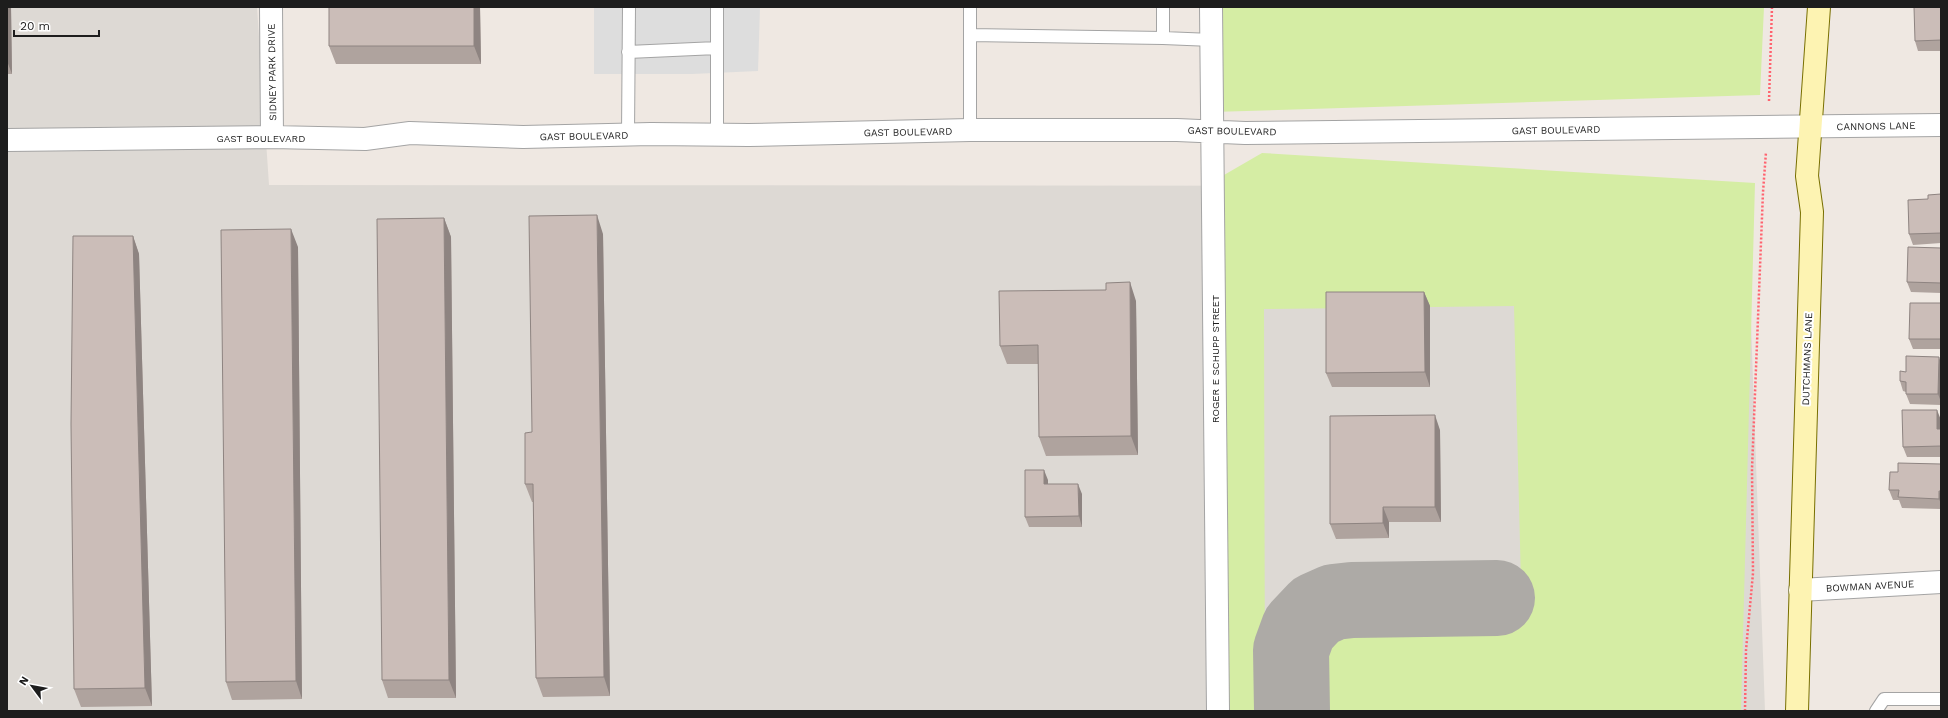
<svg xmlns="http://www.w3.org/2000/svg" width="1948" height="718" viewBox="0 0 1948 718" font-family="'Work Sans',sans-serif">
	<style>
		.airport { fill: #ddd9d4 }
		.grass { fill: #d5eda4 }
		.parking { fill: #ddd }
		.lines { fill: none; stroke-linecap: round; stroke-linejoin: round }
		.taxiway { stroke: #adaaa6; stroke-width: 76 }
		.lane-casing { stroke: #a4a4a4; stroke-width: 14 }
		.street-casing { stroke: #a4a4a4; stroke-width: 24 }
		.secondary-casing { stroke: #786f00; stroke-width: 24 }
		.path { stroke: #ff636f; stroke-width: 2.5; stroke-dasharray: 2 2; stroke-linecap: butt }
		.lane { stroke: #fff; stroke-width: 12 }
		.street { stroke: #fff; stroke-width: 22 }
		.secondary { stroke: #fdf3b2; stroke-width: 22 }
		.wall { fill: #afa39e }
		.shaded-wall { fill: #8e8481 }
		.building { fill: #cbbdb8; stroke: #8e8481 }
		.labels { text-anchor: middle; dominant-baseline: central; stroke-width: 4; stroke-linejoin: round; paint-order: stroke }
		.street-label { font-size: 10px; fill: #1d1d1d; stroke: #fff }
	</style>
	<rect width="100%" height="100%" fill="#efe8e2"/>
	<!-- airport -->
	<path class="airport" d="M7,7H257L269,185L1746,186L1765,711H7Z"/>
	<!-- grass -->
	<path class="grass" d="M1212,7H1764L1760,95L1212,112Z
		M1262,153L1755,183L1741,711H1315L1314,667L1324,647L1356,621L1522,623L1514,306L1264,309L1265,711H1226L1224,175Z"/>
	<!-- parking -->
	<path class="parking" d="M594,7H760L758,71L692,74H594Z"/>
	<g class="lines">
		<!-- taxiway -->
		<path class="taxiway" d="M1292,711L1291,650L1299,628L1316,610L1334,602L1352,600L1497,598"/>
		<!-- lane casing -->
		<g class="lane-casing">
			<path id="lane" d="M717,7V135
				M1163,7V38
				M970,35L1163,38L1212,40
				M628,52L717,48
				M970,130V7
				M628,134L629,7
				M1876,711L1884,699H1941"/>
		</g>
		<!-- street casing -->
		<g class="street-casing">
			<path id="street" d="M271,7L272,137
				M1211,7L1218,711
				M7,140L272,137L365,139L410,133L523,137L651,134L749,135L970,130H1177L1245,133L1941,125
				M1800,590L1941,582"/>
		</g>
		<!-- secondary casing -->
		<g class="secondary-casing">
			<path id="secondary" d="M1797,711L1812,212L1807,176L1819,7"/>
		</g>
		<!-- path -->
		<path class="path" d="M1769,101L1772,7
			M1745,711L1746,650L1753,573L1752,469L1763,192L1766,152"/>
		<!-- lane -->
		<use href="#lane" class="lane"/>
		<!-- street -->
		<use href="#street" class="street"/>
		<!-- secondary -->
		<use href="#secondary" class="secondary"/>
	</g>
	<!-- wall -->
	<path class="wall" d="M7,7H11L12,74H7Z
		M480,7L481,64H336L329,46Z
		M1001,7H1069L1001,8Z
		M1941,7V51H1918L1915,41Z
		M1941,194V243L1913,245L1909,234L1928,199Z
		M444,218L451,237L456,698H388L382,680Z
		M603,234L610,696L543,697L536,678L533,502H532L525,484L532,432Z
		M133,236L139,254L152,706L81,707L74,689Z
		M298,247L302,699L232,700L226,682Z
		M1941,248V293L1911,292L1907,282Z
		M1106,290L1136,301L1138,455L1046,456L1039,437L1038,364H1007L1000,346Z
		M1424,292L1430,306V387H1332L1326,373Z
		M1941,303V349H1913L1909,339Z
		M1941,363V405L1910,404L1906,394V392L1903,391L1900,381L1906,372Z
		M1941,420V457H1907L1903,447Z
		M1440,430L1441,522H1389V538L1336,539L1330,524Z
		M1941,465V509L1902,508L1899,500H1893L1889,490L1898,472Z
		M1048,480V484L1082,494V527H1029L1025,517Z"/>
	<!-- shaded-wall -->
	<path class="shaded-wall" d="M7,7H11L12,74L7,61Z
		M474,7H480L481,64L474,46Z
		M597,215L603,234L610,696L604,677Z
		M444,218L451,237L456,698L449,680Z
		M291,229L298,247L302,699L296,681Z
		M133,236L139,254L152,706L145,688Z
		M1130,282L1136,301L1138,455L1131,436Z
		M1424,292L1430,306V387L1425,372Z
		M1939,357L1941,363V402L1938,394Z
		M1937,410L1941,420V439L1937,429Z
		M1435,415L1440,430L1441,522L1435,507Z
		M1044,470L1048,480V494L1044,484Z
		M1078,484L1082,494V527L1079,516Z
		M1939,491L1941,496V504L1939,499Z
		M1383,507L1389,522V538L1383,523Z"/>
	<!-- building -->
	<path class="building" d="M329,7H474V46H329Z
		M1914,7H1941V40L1915,41Z
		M1941,194V233L1909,234L1908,200L1928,199V195Z
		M597,215L604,677L536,678L533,484H525V433L532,432L529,216Z
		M444,218L449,680H382L377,219Z
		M291,229L296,681L226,682L221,230Z
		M73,236H133L145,688L74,689L71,424Z
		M1908,247L1941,248V283L1907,282Z
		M1130,282L1131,436L1039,437L1038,345L1000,346L999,291L1106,290V283Z
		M1326,292H1424L1425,372L1326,373Z
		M1910,303H1941V339H1909Z
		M1906,356L1939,357L1938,394H1906V382L1900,381V371L1906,372Z
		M1902,410H1937V429H1941V446L1903,447Z
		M1435,415V507H1383V523L1330,524V416Z
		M1898,463L1941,464V491H1939V499L1898,497L1899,490H1889L1890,472H1898Z
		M1025,470H1044V484H1078L1079,516L1025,517Z"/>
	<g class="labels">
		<!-- street labels -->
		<g class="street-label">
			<text transform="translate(272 72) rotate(-91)">SIDNEY PARK DRIVE</text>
			<text transform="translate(1876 126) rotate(-1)">CANNONS LANE</text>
			<text transform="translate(1556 130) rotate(-1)">GAST BOULEVARD</text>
			<text transform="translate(1232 131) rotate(1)">GAST BOULEVARD</text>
			<text transform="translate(908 132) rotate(-1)">GAST BOULEVARD</text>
			<text transform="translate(584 136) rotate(-1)">GAST BOULEVARD</text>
			<text x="261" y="138">GAST BOULEVARD</text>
			<text transform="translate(1215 359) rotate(-90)">ROGER E SCHUPP STREET</text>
			<text transform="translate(1807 359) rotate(-88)">DUTCHMANS LANE</text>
			<text transform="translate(1870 586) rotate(-3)">BOWMAN AVENUE</text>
		</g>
	</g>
	<!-- border -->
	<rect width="1948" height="718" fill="none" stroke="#1d1d1d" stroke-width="16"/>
	<!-- north arrow -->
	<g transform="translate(32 686) rotate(302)" stroke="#ffffff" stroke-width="3" paint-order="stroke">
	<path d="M0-3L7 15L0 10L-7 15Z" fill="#1d1d1d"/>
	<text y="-6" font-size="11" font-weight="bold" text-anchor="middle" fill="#1d1d1d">N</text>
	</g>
	<!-- scale -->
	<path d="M14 30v6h85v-6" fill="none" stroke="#1d1d1d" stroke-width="2"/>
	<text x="20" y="30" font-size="12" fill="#1d1d1d" stroke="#ffffff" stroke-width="3" paint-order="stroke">20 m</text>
</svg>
